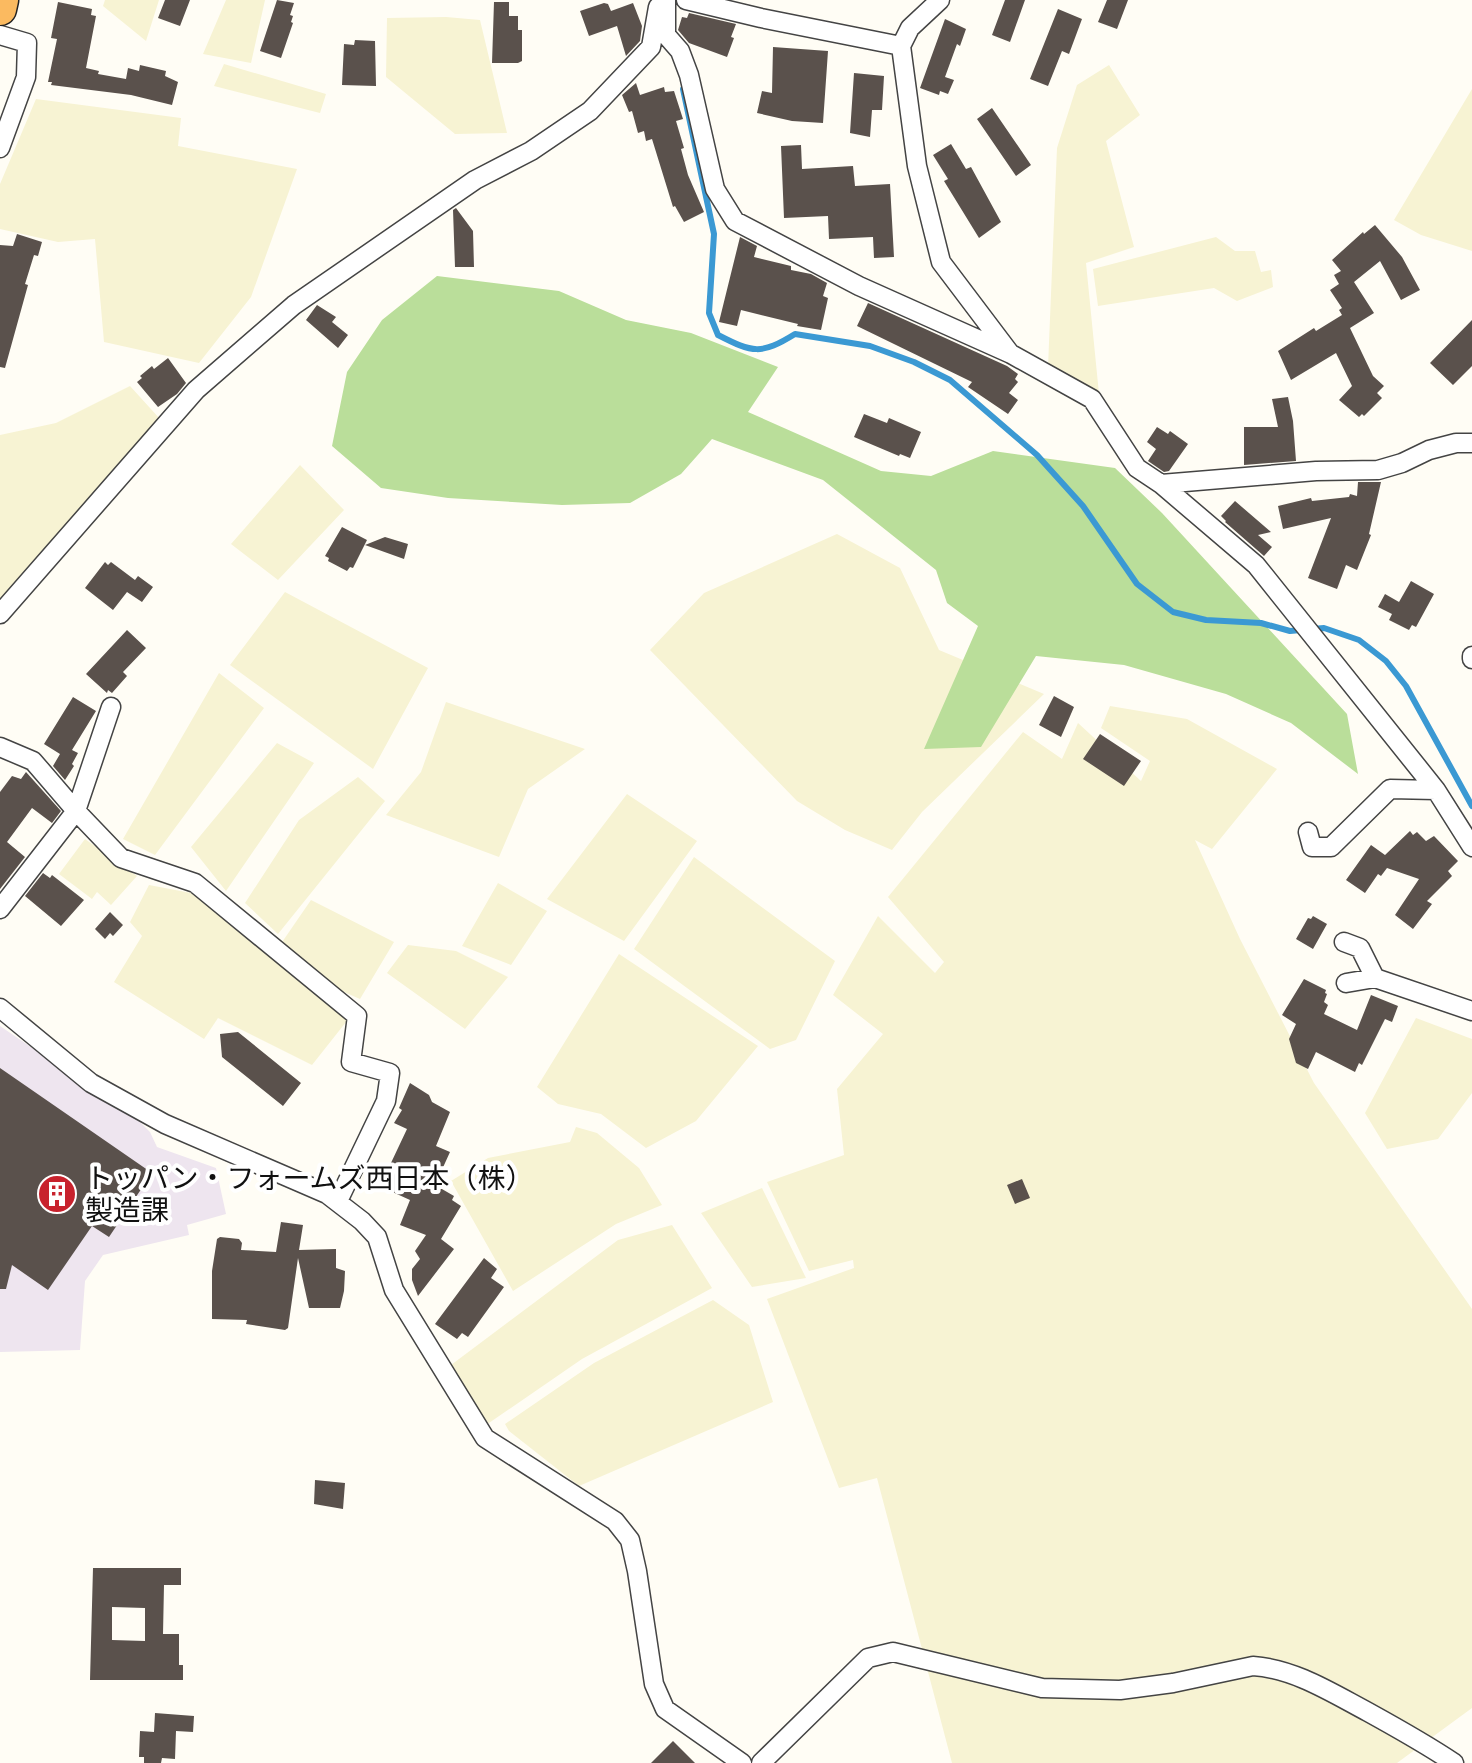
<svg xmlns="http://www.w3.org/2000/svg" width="1472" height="1763" viewBox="0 0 1472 1763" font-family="'Times New Roman','Noto Sans JP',serif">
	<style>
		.industrial { fill: #eee5ef }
		.farmland { fill: #f7f3d3 }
		.forest { fill: #bade9a }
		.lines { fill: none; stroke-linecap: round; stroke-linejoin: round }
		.stream { stroke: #3b99d3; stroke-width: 6 }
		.building { fill: #5a514c; fill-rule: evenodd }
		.minor-casing { stroke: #444; stroke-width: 21 }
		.trunk-casing { stroke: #222; stroke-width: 35 }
		.minor { stroke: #fff; stroke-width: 18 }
		.trunk { stroke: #fbba60; stroke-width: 32 }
		.labels { text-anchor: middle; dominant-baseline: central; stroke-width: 8; stroke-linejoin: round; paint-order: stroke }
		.poi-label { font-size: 28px; fill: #111; stroke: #fff; text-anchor: start }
	</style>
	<rect width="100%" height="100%" fill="#fffdf5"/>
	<!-- industrial -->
	<path class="industrial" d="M0,1026L138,1120L150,1132L157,1147L216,1168L226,1214L187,1225L189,1235L103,1255L85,1281L80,1350L0,1352Z"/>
	<!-- farmland -->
	<path class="farmland" d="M105,0H159L146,41L103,6Z
		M226,0H265L251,63L203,54Z
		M446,17L480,20L507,133L455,134L386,77L387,18Z
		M224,64L326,94L320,113L214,86Z
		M1109,65L1140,115L1106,141L1134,247L1086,263L1099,394L1048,367L1057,148L1077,85Z
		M1472,89V251L1421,235L1394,220Z
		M36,99L181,118L178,146L297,169L251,297L199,363L104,342L95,239L58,242L0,229V184Z
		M1216,237L1235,251H1255L1261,272L1271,270L1273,287L1237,301L1214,288L1098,306L1093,269Z
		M130,386L160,419L0,599V435L56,423Z
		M300,465L344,510L278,580L231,544Z
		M837,534L900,568L939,650L1044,694L922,812L892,850L845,830L797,801L650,650L704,593Z
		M285,592L428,668L373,769L230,665Z
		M219,673L264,708L155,855L123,839Z
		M446,702L585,749L528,789L499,857L386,815L421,772Z
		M1110,706L1187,719L1277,769L1212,849L1195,840L1240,939L1314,1083L1472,1309V1708L1397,1763H952L877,1478L839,1488L767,1299L854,1268L853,1260L809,1271L767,1182L844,1155L837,1089L883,1034L833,995L878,916L935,973L944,962L888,897L1023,732L1062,759L1078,723L1141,781L1150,761L1101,728Z
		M277,743L314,763L226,891L191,847Z
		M358,777L385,801L278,934L245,903L299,820Z
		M627,794L697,841L624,941L547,899Z
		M85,839L137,876L111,905L97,892L92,899L59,874Z
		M694,857L835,961L796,1040L770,1049L634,949Z
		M498,883L547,911L511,965L462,946Z
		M149,885L191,893L350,1017L312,1065L218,1018L204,1039L114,982L142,936L130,922Z
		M311,900L394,942L360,999L312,978L278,948Z
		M408,945L456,951L508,977L465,1029L387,973Z
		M619,954L758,1046L696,1121L646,1148L601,1114L558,1104L537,1087Z
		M1416,1018L1472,1039V1093L1438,1139L1387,1149L1365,1113Z
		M576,1127L597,1133L639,1168L662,1205L616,1224L513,1291L451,1181L488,1158L570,1142Z
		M762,1188L806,1278L752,1287L701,1213Z
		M672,1225L712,1288L582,1359L486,1425L447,1368L618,1240Z
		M713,1300L749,1325L773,1402L579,1486L509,1431L505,1424L594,1363Z"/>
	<!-- forest -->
	<path class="forest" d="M437,276L559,291L626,320L691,333L778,367L748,412L881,471L931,476L993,451L1115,468L1162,513L1347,714L1358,774L1291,723L1226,694L1124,665L1036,656L981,747L924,749L978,626L947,603L936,570L823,480L712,439L681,474L630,503L562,505L448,498L381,488L332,446L347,372L382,320Z"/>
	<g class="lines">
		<!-- stream -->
		<path class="stream" d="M683,89L714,234L709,313L718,335C753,353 761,355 795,334L870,346L914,362L950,380L1037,455L1083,506L1137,584L1173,612L1206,620L1261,623L1290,631L1324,628L1359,640L1386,661L1406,686L1472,806"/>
	</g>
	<!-- building -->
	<path class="building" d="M165,0H190L180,26L158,18Z
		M277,0L294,3L290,15L293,16L291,22L293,23L281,58L260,51Z
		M1005,0H1025L1010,42L992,35Z
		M1107,0H1128L1117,29L1098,22Z
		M58,2L92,9L91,15L96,16L86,68L99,71L98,74L126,79L128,68L139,71L140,65L166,71L165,76L178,82L172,105L131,95L51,85L52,82H48L57,39L51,38Z
		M494,2H509V16H518V30H522V61L518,63H492Z
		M604,3L608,4L611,11L633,3L642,26L640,41L626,56L617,26L589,36L580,11Z
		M1058,9L1082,19L1069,54L1062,51L1048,86L1030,79Z
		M689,13L736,24L731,37L734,38L727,57L689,43L678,30L682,17L687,18Z
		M945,19L966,29L960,46L957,44L945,77L954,80L948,94L940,91L939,95L920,88Z
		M355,40L375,41L376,86L342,85L344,44L354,45Z
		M773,47L828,51L823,123L792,121L757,113L762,91L772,93Z
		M854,73L884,76L882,110H872L870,137L850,133Z
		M636,83L640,95L664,87L665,92L674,91L683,119L676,121L684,148L681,149L688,175L704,212L684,222L675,206L673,207L652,139L646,141L644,131L638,133L632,111L629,112L622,95Z
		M992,108L1031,165L1016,176L977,119Z
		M951,144L966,169L971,167L1001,222L979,238L944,181L948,179L933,155Z
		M801,145L802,169L853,166L855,186L890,184L894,257L874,258L873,237L829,239L828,216L784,218L781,146Z
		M456,208L473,231L474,267H455L453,210Z
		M1375,225L1402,257L1420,290L1401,300L1380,261L1354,282L1374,313L1350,328L1373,376L1384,386L1377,393L1382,398L1364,416L1362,414L1359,417L1339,400L1352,386L1336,353L1291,380L1278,351L1314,328L1316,331L1342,315L1339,310L1342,308L1330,290L1339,284L1334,275L1341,271L1332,260L1363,232L1364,234Z
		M17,234L42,242L38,256L34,255L25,284L28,285L5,368L0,367V245L13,246Z
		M740,237L757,246L754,257L791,266V270L811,274L827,283L823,296L828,298L821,330L797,326L798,324L741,310L737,326L719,322Z
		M868,303L1007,366L1018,374L1015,379L1018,382L1009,393L1018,400L1008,414L968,387L972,382L857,326Z
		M317,305L336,317L332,322L348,335L338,348L306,320Z
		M1472,320V366L1453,385L1430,363Z
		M168,358L186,383L177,394L158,407L137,382L142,378L140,376L152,366L154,369Z
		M1288,397L1293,421L1296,461L1244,465V427H1278L1272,399Z
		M864,414L887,423L889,418L921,432L910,458L900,454L899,456L854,437Z
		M1157,427L1168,434L1170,431L1188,444L1169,471L1164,472L1148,461L1156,449L1147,442Z
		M1358,482H1381L1369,534L1371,535L1357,570L1346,565L1337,589L1308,578L1331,518L1283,529L1278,506L1311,498L1312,501L1349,497L1350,494L1357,496Z
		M1235,501L1271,532L1258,535L1272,547L1264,556L1225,522L1226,521L1221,516Z
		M342,527L367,540L353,568L350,567L347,571L328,561L329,558L325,556Z
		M385,537L408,544L404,559L365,545Z
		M105,562L108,565L111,562L135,580L138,576L153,587L142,602L127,592L113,610L85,588Z
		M1411,581L1434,594L1416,627L1412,625L1409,630L1389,620L1392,614L1378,607L1385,594L1399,602Z
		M127,630L146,648L123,672L127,676L112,693L108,690L107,693L86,674Z
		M1054,696L1074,707L1061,737L1039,725Z
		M73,697L96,711L72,750L78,753L72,764L74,766L65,780L53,766L60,754L44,744Z
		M1100,734L1141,761L1124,786L1083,759Z
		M26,772L61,811L52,823L32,808L7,842L25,857L0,889V792L12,776L21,779Z
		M1410,831L1413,835L1417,832L1426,841L1434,836L1458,861L1448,871L1452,876L1427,901L1432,904L1413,929L1395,915L1419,879L1387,868L1381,876L1378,874L1365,893L1346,880L1371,845L1385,855Z
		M43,873L50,878L52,875L84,900L61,926L25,896Z
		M110,912L123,925L113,936L110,933L105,939L95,929Z
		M1313,916L1327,924L1313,949L1296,939L1308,918L1311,919Z
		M1304,979L1326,990L1325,993L1327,994L1324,1002L1328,1005L1324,1014L1357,1030L1371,995L1398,1006L1392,1022L1385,1019L1362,1065L1359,1063L1355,1072L1316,1052L1308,1069L1296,1063L1289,1039L1296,1024L1282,1015Z
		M238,1032L301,1083L283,1106L222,1057L220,1034Z
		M0,1068L152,1173L109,1237L92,1226L48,1290L12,1265L6,1289H0Z
		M410,1083L429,1095L432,1102L450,1112L436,1146L450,1152L435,1185L454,1196L452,1200L461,1206L441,1239L454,1249L418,1296L412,1280V1269L420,1259L415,1251L426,1235L400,1225L410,1200L388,1190L397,1168L390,1165L407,1129L394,1123L402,1110L399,1108Z
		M1022,1179L1030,1198L1015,1204L1007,1185Z
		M281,1222L303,1225L299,1250L336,1249V1268L345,1271L344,1291L340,1308H309L298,1258L288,1328L285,1330L246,1324L247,1320L212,1319V1271L217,1239L220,1237L239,1239L242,1243L241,1250L276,1252Z
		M484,1258L497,1269L491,1278L504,1287L468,1337L462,1333L457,1339L435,1324Z
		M315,1480L345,1483L343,1509L314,1504Z
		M93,1568H181V1585H164L163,1634H179V1665H183V1680H90ZM112,1607L145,1608V1641L112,1640Z
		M155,1713L194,1716L193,1732L176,1731L175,1759L162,1758L161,1763H144V1757H139L140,1731L154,1732Z
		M673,1741L695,1763H651Z"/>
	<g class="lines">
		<!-- minor casing -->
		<g class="minor-casing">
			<path id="minor" d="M666,0V35L680,51L689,75L715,189L735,221L859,286L1011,354L1092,399L1137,468L1161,484L1256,565L1436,790L1472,847
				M686,0L761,18L901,46
				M940,0L910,28L901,46L917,166L941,262L1009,352
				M0,35L27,43L26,77L0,148
				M1161,484L1316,471L1378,470L1402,463L1429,450L1456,443H1472
				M0,614L196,390L294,305L475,180L531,151L590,111L651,47L658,7
				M1472,656V659
				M0,747L33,761L76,811
				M76,811L111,707
				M1308,832L1312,847H1331L1390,789L1436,790
				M0,909L76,811L121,858L195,883L357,1016L351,1062L390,1073L386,1101L338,1201
				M1344,942L1360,948L1375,978L1472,1011
				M1346,983L1375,978
				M0,1008L91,1083L165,1124L327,1194L362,1221L377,1237L394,1290L485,1438L615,1521L630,1540L637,1571L654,1684L665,1709L742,1763
				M761,1763L868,1658L893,1652L1042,1688L1120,1690L1173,1683L1253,1666C1295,1669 1332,1693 1368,1712C1397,1728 1426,1744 1454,1763"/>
		</g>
		<!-- trunk casing -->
		<g class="trunk-casing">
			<path id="trunk" d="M0,9L2,0"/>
		</g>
		<!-- minor -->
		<use href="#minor" class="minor"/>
		<!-- trunk -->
		<use href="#trunk" class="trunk"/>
	</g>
	<!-- icons -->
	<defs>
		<g id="building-disc" transform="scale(2)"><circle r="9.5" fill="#c8222d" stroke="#fff"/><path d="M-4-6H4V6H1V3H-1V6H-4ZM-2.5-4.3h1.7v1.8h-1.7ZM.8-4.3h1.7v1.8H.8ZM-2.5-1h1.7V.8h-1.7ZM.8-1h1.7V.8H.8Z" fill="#fff"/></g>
	</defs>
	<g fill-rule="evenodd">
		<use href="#building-disc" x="57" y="1194"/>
	</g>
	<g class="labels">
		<!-- poi labels -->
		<g class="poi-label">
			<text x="85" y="1178">トッパン・フォームズ西日本（株）<tspan x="85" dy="32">製造課</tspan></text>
		</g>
	</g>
</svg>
